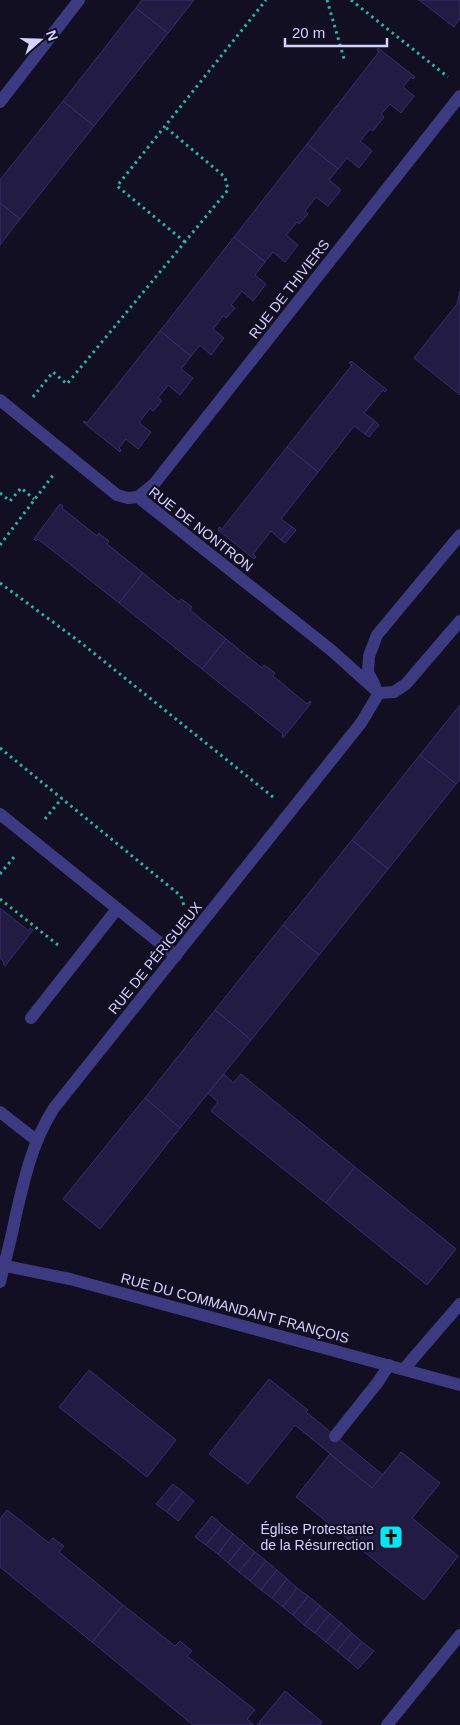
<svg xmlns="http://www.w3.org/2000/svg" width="460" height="1725" font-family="Arial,sans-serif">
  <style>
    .building { fill: #221b44; stroke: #392e6f }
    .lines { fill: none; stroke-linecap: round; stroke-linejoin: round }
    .path { stroke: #32b2a7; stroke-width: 3; stroke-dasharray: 2.5 4; stroke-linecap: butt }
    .lane { stroke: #3c3b81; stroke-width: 12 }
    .street { stroke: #3c3b81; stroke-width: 12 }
    .labels { text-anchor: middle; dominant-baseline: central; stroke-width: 4.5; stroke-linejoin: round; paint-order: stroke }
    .street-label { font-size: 14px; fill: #d6d2fe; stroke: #120f23 }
    .poi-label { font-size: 14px; fill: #d6d2fe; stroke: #120f23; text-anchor: end }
  </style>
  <rect width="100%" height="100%" fill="#120f23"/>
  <!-- building -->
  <g class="building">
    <path d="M142,0H194L168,33L136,8Z"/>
    <path d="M419,0H460V18L454,27Z"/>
    <path d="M136,8L168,33L94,126L63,101Z"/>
    <path d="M378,48L415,77L413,79L411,77L403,87L414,96L401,113L390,104L381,114L384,117L373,131L370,129L360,141L372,151L359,168L347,158L338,169L307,144L379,52L377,50Z"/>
    <path d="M63,101L94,126L20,219L0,203V180Z"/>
    <path d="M307,144L338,169L329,180L341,190L328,206L316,197L305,211L308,214L299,224L297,222L286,235L298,245L285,262L273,252L265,262L234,237Z"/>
    <path d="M0,203L20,219L0,245Z"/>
    <path d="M234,237L265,262L255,275L266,284L253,301L242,291L231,305L235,308L226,318L223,316L213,329L224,338L211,355L200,345L191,356L160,331Z"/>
    <path d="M460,291V395L414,358L457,304Z"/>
    <path d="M160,331L191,356L181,369L193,378L180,395L168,385L158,398L162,401L153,411L150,408L139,423L151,432L138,449L126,439L119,448L121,450L120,452L83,422L84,421L87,423Z"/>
    <path d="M351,361L387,390L385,392L383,390L364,413L375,421L365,434L354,426L318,472L287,447L352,365L349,363Z"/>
    <path d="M375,421L379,425L369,437L365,434Z"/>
    <path d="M287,447L318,472L281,519L292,527L281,540L271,531L253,554L256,557L254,559L218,530L219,527L222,529Z"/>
    <path d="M60,504L63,506L62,508L97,536L99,533L103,537L109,541L107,544L143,573L119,603L38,539L36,541L34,539Z"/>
    <path d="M292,527L296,530L285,543L281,540Z"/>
    <path d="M143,573L179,602L181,599L187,603L192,607L190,610L226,639L202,669L119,603Z"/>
    <path d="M226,639L262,668L264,665L270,669L275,673L273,676L307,704L310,701L311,703L283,738L282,737L283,734L202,669Z"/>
    <path d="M460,705V779L456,784L420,755Z"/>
    <path d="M420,755L456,784L388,869L352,840Z"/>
    <path d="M352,840L388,869L319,955L283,925Z"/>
    <path d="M0,908L29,931L30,928L33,930L5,966L3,964L4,962L0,958Z"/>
    <path d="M283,925L319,955L251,1040L215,1010Z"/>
    <path d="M215,1010L251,1040L180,1128L145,1098Z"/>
    <path d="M224,1074L233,1083L241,1074L355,1167L326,1203L211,1111L218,1102L208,1093Z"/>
    <path d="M145,1098L180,1128L100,1229L63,1199Z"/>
    <path d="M355,1167L456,1249L427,1285L326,1203Z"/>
    <path d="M89,1370L176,1440L147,1477L59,1407Z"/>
    <path d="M269,1379L308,1410L306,1412L383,1475L372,1488L295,1425L248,1484L209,1454Z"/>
    <path d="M401,1452L440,1483L412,1518L458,1556L424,1600L296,1497L330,1454L372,1488Z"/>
    <path d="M173,1484L183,1492L167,1512L156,1504Z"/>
    <path d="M183,1492L194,1501L178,1521L167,1512Z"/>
    <path d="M7,1510L49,1543L53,1538L58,1542L64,1546L59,1552L123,1605L92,1642L0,1567V1519Z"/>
    <path d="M212,1516L222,1525L206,1545L195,1537Z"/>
    <path d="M222,1525L233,1534L218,1554L206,1545Z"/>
    <path d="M233,1534L244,1543L228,1563L218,1554Z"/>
    <path d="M244,1543L255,1552L239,1572L228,1563Z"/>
    <path d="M255,1552L266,1561L250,1581L239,1572Z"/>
    <path d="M266,1561L277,1570L261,1590L250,1581Z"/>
    <path d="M277,1570L287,1579L272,1598L261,1590Z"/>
    <path d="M287,1579L297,1588L283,1607L272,1598Z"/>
    <path d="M297,1588L308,1596L293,1615L283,1607Z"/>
    <path d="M308,1596L320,1606L304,1625L293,1615Z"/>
    <path d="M123,1605L175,1646L180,1641L192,1651L187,1656L255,1710L247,1719L254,1725H193L92,1642Z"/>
    <path d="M320,1606L330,1614L315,1633L304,1625Z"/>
    <path d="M330,1614L341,1623L326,1642L315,1633Z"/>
    <path d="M341,1623L352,1633L337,1651L326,1642Z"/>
    <path d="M352,1633L362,1642L348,1660L337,1651Z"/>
    <path d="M362,1642L374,1651L358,1669L348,1660Z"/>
    <path d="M285,1691L322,1722L320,1725H257Z"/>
  </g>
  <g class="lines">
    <!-- path -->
    <g class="path">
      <path d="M327,0L345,62"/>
      <path d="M351,0L448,77"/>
      <path d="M185,242L117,186L266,0"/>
      <path d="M33,397L53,372L67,384L228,190L225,177L164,126"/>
      <path d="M0,493L10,501L21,488L34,499"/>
      <path d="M0,545L54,474"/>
      <path d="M0,583L80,642L273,797"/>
      <path d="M0,748L181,896L184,906"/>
      <path d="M45,819L62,798"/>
      <path d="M0,874L14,857"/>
      <path d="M0,899L58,945"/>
    </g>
    <!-- lane -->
    <g class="lane">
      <path d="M0,814L176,956"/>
      <path d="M31,1018L117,909"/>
      <path d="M0,1112L36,1140"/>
      <path d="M335,1436L378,1382L389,1365"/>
    </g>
    <!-- street -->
    <g class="street">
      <path d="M0,102L79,0"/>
      <path d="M0,400L117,495L128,498L138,497L331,650L379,693"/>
      <path d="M138,497L154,484L460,96"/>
      <path d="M375,686L368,672L369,656L377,635L460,535"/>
      <path d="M379,693L394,692L406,684L460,621"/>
      <path d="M0,1265L70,1279L460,1385"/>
      <path d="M0,1282C5,1261 11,1240 15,1219C24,1180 32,1142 54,1108L361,723L379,693"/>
      <path d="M404,1369L460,1304"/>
      <path d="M387,1725L460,1635"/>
    </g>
  </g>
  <!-- icons -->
  <defs>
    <g id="church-square" transform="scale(1.25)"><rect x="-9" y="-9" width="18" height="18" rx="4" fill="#06e4f6" stroke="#120f23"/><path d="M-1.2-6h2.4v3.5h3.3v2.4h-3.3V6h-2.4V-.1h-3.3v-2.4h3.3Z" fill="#111"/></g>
  </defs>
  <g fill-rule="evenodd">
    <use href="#church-square" x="391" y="1537"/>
  </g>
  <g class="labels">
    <!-- street labels -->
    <g class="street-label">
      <text transform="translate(289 289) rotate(-52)">RUE DE THIVIERS</text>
      <text transform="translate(201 529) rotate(38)">RUE DE NONTRON</text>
      <text transform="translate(155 958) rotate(-51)">RUE DE PÉRIGUEUX</text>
      <text transform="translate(235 1308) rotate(15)">RUE DU COMMANDANT FRANÇOIS</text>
    </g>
    <!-- poi labels -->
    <g class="poi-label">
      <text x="374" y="1529">Église Protestante<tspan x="374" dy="16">de la Résurrection</tspan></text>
    </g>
  </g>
  <!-- north arrow -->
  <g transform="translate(40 40) rotate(70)" stroke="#120f23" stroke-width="4" paint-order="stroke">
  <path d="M0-4L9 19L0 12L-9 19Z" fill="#d6d2fe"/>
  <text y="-8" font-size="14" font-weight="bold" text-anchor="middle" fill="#d6d2fe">N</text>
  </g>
  <!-- scale -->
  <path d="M285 38v8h102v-8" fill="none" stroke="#d6d2fe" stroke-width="2.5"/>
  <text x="292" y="38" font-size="15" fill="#d6d2fe" stroke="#120f23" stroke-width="4" paint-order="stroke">20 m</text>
</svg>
